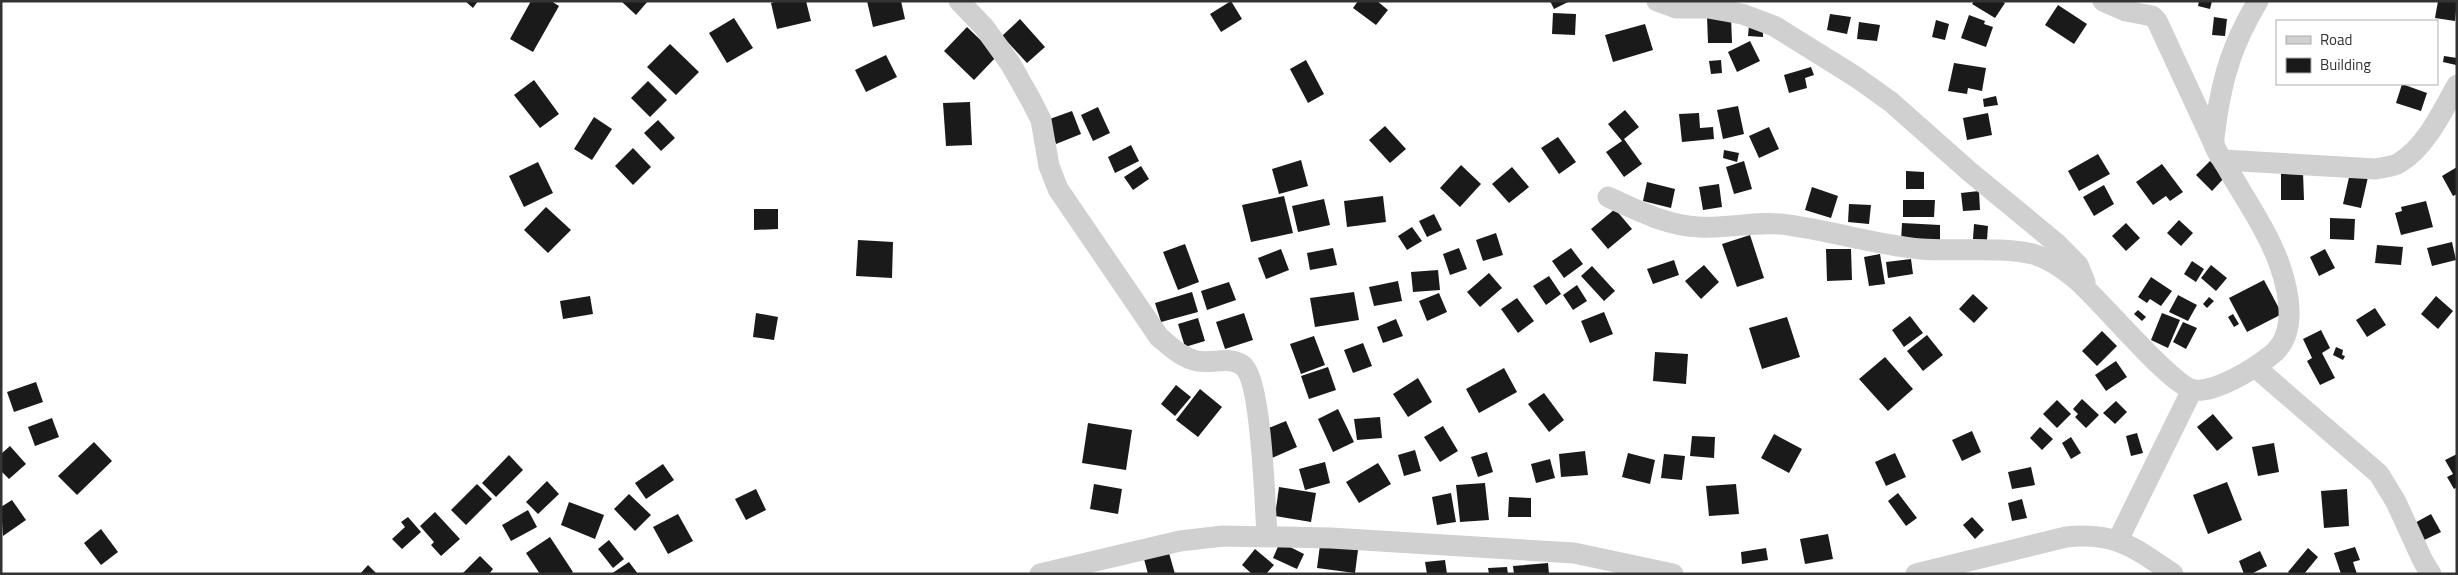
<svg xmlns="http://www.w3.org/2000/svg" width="2458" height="575" font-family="'Titillium Web',sans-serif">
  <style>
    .building { fill: #1a1a1a }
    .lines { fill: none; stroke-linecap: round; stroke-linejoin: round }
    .minor { stroke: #d0d0d0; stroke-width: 21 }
  </style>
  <rect width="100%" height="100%" fill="#fff"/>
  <!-- building -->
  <g class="building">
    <path d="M465,1H478L473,8Z"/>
    <path d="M531,1H551L559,6L533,52L510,39Z"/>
    <path d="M621,1H648L636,15Z"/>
    <path d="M777,1H806L811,21L777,29L771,3Z"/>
    <path d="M867,1H901L905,19L873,27Z"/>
    <path d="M1231,1L1242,19L1221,32L1210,14Z"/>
    <path d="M1358,1H1377L1388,10L1376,25L1353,8Z"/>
    <path d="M1550,1H1570L1554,9Z"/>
    <path d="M1974,1H2002L2005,3L1995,18L1972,4Z"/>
    <path d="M2199,1H2212L2210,9L2198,6Z"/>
    <path d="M2438,1H2457L2455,21L2435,18Z"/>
    <path d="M2058,5L2087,24L2074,44L2045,25Z"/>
    <path d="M1553,13L1576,14L1575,35L1552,34Z"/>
    <path d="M1830,14L1851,17L1847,34L1827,30Z"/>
    <path d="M1969,15L1985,21L1984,24L1993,27L1986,47L1961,38Z"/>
    <path d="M1707,16H1731L1732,43H1708Z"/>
    <path d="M2214,17L2227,19L2225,36L2212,35Z"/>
    <path d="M734,18L753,48L727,63L709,33Z"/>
    <path d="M1020,19L1045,47L1027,63L1002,36Z"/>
    <path d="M1936,20L1949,24L1945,40L1932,37Z"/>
    <path d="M1859,22L1880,25L1877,41L1857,39Z"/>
    <path d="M1645,24L1653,50L1613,62L1605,35Z"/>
    <path d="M1749,25L1763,26V37L1748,36Z"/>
    <path d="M967,27L997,56L974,80L944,51Z"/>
    <path d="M1750,41L1760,61L1737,72L1728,52Z"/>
    <path d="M670,44L699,72L676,95L647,67Z"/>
    <path d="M886,55L897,77L866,92L855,70Z"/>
    <path d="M2444,56L2457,58L2456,65L2443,62Z"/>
    <path d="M1306,60L1324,94L1308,103L1290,69Z"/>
    <path d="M1721,60L1722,73L1711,74L1709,61Z"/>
    <path d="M1954,63L1986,68L1982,91L1968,88L1967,94L1948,91Z"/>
    <path d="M1811,67L1814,75L1805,78L1807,88L1789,93L1784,75Z"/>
    <path d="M534,80L559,114L540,128L514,95Z"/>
    <path d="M648,81L667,100L650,117L631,98Z"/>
    <path d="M2402,84L2427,93L2421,111L2396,103Z"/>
    <path d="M1996,96L1998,105L1984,107L1983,99Z"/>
    <path d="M970,102L972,145L946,146L943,103Z"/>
    <path d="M1738,106L1744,134L1723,139L1717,110Z"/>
    <path d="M1098,107L1110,133L1093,141L1081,115Z"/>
    <path d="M1625,110L1639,127L1624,139L1642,164L1624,177L1606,152L1622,141L1608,124Z"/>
    <path d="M1072,111L1081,134L1056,144L1047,120Z"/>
    <path d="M1699,113L1700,128L1713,127L1714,139L1682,142L1679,114Z"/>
    <path d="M1988,113L1992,135L1967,140L1963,118Z"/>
    <path d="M594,117L612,129L592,160L574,149Z"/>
    <path d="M658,120L675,138L661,151L644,133Z"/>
    <path d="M1385,126L1406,149L1390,163L1369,140Z"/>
    <path d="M1769,127L1779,149L1759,158L1749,136Z"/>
    <path d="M1558,137L1576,162L1559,174L1541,148Z"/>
    <path d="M1131,145L1139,161L1115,173L1108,157Z"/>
    <path d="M633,148L651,167L633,185L615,166Z"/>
    <path d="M1724,150L1739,153L1737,162L1723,158Z"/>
    <path d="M2098,154L2110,174L2079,191L2068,171Z"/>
    <path d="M1301,160L1308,186L1279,194L1272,169Z"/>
    <path d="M1744,161L1752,189L1734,194L1726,167Z"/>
    <path d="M2210,161L2226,176L2212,191L2196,175Z"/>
    <path d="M538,162L553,193L524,207L509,176Z"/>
    <path d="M2162,164L2183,192L2170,201L2166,196L2153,205L2136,182Z"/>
    <path d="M1461,165L1481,184L1460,207L1440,188Z"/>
    <path d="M1141,166L1149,179L1133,190L1124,177Z"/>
    <path d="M1512,167L1529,187L1509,203L1492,184Z"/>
    <path d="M2457,167V194L2453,196L2442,176Z"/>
    <path d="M1906,171L1924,172V189H1906Z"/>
    <path d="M2303,172L2304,200H2281V173Z"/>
    <path d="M2350,173L2368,177L2361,208L2343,204Z"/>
    <path d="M1647,182L1675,189L1671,208L1643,201Z"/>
    <path d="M1719,184L1722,207L1703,210L1699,187Z"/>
    <path d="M2104,185L2114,204L2094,216L2083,197Z"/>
    <path d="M1812,187L1838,196L1831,218L1805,210Z"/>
    <path d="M1979,191L1980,210L1963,211L1961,193Z"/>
    <path d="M1284,196L1293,233L1251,242L1242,205Z"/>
    <path d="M1383,196L1386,222L1347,227L1344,201Z"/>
    <path d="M1324,199L1330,225L1298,232L1292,206Z"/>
    <path d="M1903,200H1935L1934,217H1903Z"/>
    <path d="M2426,201L2433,227L2401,235L2395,213L2402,211L2401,207Z"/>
    <path d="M1849,204L1871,205L1869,224L1848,222Z"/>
    <path d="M546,207L571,230L548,253L524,230Z"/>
    <path d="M754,209H778V229L754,230Z"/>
    <path d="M1615,209L1632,229L1608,249L1591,229Z"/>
    <path d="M1434,214L1442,230L1427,237L1419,221Z"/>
    <path d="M2330,218L2355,219L2354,240L2330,239Z"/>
    <path d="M2179,220L2193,233L2181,246L2167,233Z"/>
    <path d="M1902,223L1940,225V244L1901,242Z"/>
    <path d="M2126,223L2140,238L2126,251L2112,236Z"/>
    <path d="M1974,224L1988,226L1987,240L1973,239Z"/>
    <path d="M1412,227L1422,241L1407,250L1398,236Z"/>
    <path d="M1496,233L1503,255L1483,261L1476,240Z"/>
    <path d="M1750,235L1764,278L1737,287L1722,244Z"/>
    <path d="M858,240L893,242L892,278L856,276Z"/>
    <path d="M2452,242L2456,260L2432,266L2427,248Z"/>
    <path d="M1185,244L1199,282L1178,290L1163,252Z"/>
    <path d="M2377,245L2403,247L2401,265L2375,263Z"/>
    <path d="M1333,248L1337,265L1310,270L1307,253Z"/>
    <path d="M1459,248L1467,269L1450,275L1443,254Z"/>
    <path d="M1571,248L1583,264L1564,278L1552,261Z"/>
    <path d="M1281,249L1289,270L1266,279L1258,258Z"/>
    <path d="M1826,249H1851L1852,280L1827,281Z"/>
    <path d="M2325,249L2335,268L2319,276L2310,257Z"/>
    <path d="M1880,254L1885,284L1869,286L1864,257Z"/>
    <path d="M1911,259L1913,274L1888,278L1886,262Z"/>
    <path d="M1674,260L1679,275L1653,284L1647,269Z"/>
    <path d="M2192,261L2204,269L2196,282L2184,274Z"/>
    <path d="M1704,265L1719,282L1701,299L1685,281Z"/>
    <path d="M2211,265L2227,278L2216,291L2201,278Z"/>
    <path d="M1592,266L1615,291L1604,301L1581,276Z"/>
    <path d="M1438,270L1440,290L1413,292L1411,272Z"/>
    <path d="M1489,273L1502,288L1480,307L1467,292Z"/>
    <path d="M1549,276L1561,294L1546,305L1533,286Z"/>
    <path d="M2151,277L2172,291L2161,306L2150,299L2147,303L2138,297Z"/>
    <path d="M2264,280L2282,314L2247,332L2229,298Z"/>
    <path d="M1398,281L1402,301L1374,306L1369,287Z"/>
    <path d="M1229,282L1236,300L1207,310L1201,291Z"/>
    <path d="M1577,285L1587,301L1573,310L1563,295Z"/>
    <path d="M1192,292L1198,312L1161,322L1155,303Z"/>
    <path d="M1354,292L1359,320L1315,327L1310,298Z"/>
    <path d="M1439,293L1447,312L1427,321L1419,301Z"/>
    <path d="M1973,294L1988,308L1974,323L1959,309Z"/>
    <path d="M2178,295L2197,305L2188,321L2169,312Z"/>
    <path d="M590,296L593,314L563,319L560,301Z"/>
    <path d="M2436,296L2453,311L2438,329L2421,314Z"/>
    <path d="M2209,297L2214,301L2207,308L2203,304Z"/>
    <path d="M1517,298L1534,321L1518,333L1501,309Z"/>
    <path d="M2375,308L2386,325L2367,337L2356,320Z"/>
    <path d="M2138,310L2146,317L2142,321L2134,314Z"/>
    <path d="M1604,312L1613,334L1590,343L1581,321Z"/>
    <path d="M756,313L778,317L774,340L753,337Z"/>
    <path d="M1244,313L1253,340L1225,349L1216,322Z"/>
    <path d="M2162,313L2180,320L2168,348L2151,340Z"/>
    <path d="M2233,314L2239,324L2234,327L2228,317Z"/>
    <path d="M1910,316L1923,333L1904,347L1892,330Z"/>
    <path d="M1787,317L1800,357L1762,369L1749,328Z"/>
    <path d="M1198,318L1205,341L1185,347L1178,324Z"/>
    <path d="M1396,319L1403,336L1383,343L1377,327Z"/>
    <path d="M2183,322L2197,328L2186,349L2173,342Z"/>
    <path d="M2321,330L2330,348L2322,353L2335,378L2320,385L2307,361L2312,358L2303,339Z"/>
    <path d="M2102,331L2117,346L2097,366L2082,351Z"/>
    <path d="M1927,335L1943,355L1923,371L1907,351Z"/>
    <path d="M1314,336L1325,365L1301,374L1290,344Z"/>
    <path d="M1363,343L1372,366L1353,373L1344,350Z"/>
    <path d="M2336,347L2343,350L2342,355L2345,356L2343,360L2333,355Z"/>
    <path d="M1655,352L1688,354L1686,384L1653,381Z"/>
    <path d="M1885,357L1913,389L1888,411L1859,379Z"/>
    <path d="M2116,361L2127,377L2106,391L2095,375Z"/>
    <path d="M1328,367L1336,390L1309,399L1301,376Z"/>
    <path d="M1504,368L1517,392L1479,413L1466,389Z"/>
    <path d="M1418,378L1432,402L1408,417L1393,394Z"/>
    <path d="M36,382L43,402L14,412L7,392Z"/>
    <path d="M1176,385L1191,397L1175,416L1161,404Z"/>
    <path d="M1200,389L1222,407L1198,437L1176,420Z"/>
    <path d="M1544,393L1564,420L1549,432L1528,404Z"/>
    <path d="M2082,399L2099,415L2086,428L2075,417L2078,414L2073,409Z"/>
    <path d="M2057,400L2071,414L2057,428L2043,414Z"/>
    <path d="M2116,401L2127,412L2115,424L2103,413Z"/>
    <path d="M1338,409L1354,442L1333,452L1318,419Z"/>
    <path d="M2213,414L2233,438L2217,451L2197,427Z"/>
    <path d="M1380,417L1382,438L1357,440L1354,419Z"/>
    <path d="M52,418L59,437L35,446L28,427Z"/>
    <path d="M1286,421L1297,447L1272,458L1261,431Z"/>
    <path d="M1088,423L1132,430L1126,470L1082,463Z"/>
    <path d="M1443,426L1458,451L1440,462L1424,437Z"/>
    <path d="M2040,427L2053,439L2042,450L2030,438Z"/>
    <path d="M1972,431L1981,452L1962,461L1952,440Z"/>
    <path d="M2137,433L2143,453L2131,456L2126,436Z"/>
    <path d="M1774,434L1802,449L1789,473L1761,458Z"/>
    <path d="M1692,436L1715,437L1714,458L1690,456Z"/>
    <path d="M2071,437L2081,453L2071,459L2062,443Z"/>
    <path d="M94,442L112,461L77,495L58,476Z"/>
    <path d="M2274,443L2279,472L2258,476L2252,447Z"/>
    <path d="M10,446L26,464L9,479L1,471V454Z"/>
    <path d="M1415,450L1421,471L1404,476L1398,455Z"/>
    <path d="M1585,451L1588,475L1561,477L1559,454Z"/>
    <path d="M1487,452L1493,472L1478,477L1471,457Z"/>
    <path d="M1628,453L1655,460L1650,484L1622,477Z"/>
    <path d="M1895,453L1906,477L1886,486L1875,462Z"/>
    <path d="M1664,454L1685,456L1682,480L1661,478Z"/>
    <path d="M2457,454V487L2454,489L2447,477L2453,474L2445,460Z"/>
    <path d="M509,455L523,470L496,497L482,483Z"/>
    <path d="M1550,459L1555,478L1536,483L1531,464Z"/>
    <path d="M1325,462L1330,483L1305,490L1299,469Z"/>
    <path d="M1378,463L1391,484L1359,503L1346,482Z"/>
    <path d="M663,464L674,480L646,499L635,483Z"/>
    <path d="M2031,467L2035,485L2012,489L2008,472Z"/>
    <path d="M547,481L559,494L538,514L526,502Z"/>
    <path d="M2227,482L2242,520L2208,534L2193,495Z"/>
    <path d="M1485,483L1489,520L1460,522L1456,485Z"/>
    <path d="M477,484L492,499L466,525L451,510Z"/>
    <path d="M1094,484L1122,489L1118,514L1090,509Z"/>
    <path d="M1736,484L1739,514L1709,516L1706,486Z"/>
    <path d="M1279,487L1316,493L1311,522L1275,516Z"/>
    <path d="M756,489L766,510L746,520L735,499Z"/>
    <path d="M2347,489L2349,526L2324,528L2321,491Z"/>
    <path d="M1451,493L1456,522L1437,525L1432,497Z"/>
    <path d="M1898,493L1917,518L1906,526L1888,501Z"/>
    <path d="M629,494L651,515L635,531L614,509Z"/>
    <path d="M1509,497L1531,498V517H1508Z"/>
    <path d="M2022,499L2027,518L2012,521L2008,503Z"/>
    <path d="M12,500L26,520L3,536L1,507Z"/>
    <path d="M569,502L604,515L595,539L561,525Z"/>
    <path d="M528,510L537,527L511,541L502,525Z"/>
    <path d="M435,512L460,539L441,556L431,545L434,542L420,526Z"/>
    <path d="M678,514L693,541L668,554L653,527Z"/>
    <path d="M2431,514L2441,532L2420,542L2411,525Z"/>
    <path d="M408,517L421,532L402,549L392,539L405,527L401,522Z"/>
    <path d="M1972,517L1984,530L1975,539L1963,525Z"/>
    <path d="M101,529L118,552L101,565L84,543Z"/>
    <path d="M1828,534L1833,559L1805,564L1800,539Z"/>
    <path d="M550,537L573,572L570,574H540L526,553Z"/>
    <path d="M609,540L624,559L613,568L598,549Z"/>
    <path d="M1280,542L1304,554L1297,569L1273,558Z"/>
    <path d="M1320,545L1358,550L1355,573L1317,568Z"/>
    <path d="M2355,547L2360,560L2353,562L2357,574H2341L2334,553Z"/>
    <path d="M1766,548L1768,560L1742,564L1741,552Z"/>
    <path d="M2308,548L2318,557L2304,574H2290L2288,572Z"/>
    <path d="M1255,549L1274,565L1266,574H1252L1242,565Z"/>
    <path d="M2260,551L2267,566L2251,574H2244L2239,561Z"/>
    <path d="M1169,553L1175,574H1148L1144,559Z"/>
    <path d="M480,556L493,569L489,574H462Z"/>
    <path d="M1445,560L1447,574H1427L1425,562Z"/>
    <path d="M629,562L638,574H611Z"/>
    <path d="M1548,563L1549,574H1514L1513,566Z"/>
    <path d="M368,565L377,574H360Z"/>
    <path d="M1507,567L1508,574H1489L1488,568Z"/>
  </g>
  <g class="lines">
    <!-- minor -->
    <g class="minor">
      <path d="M959,1L984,27L1010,63L1032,102L1041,120L1049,166L1058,189L1159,337C1170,346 1182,358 1197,361C1212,364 1229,356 1242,365C1262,379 1265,507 1267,536"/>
      <path d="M1657,1L1676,8H1708L1742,14L1774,26L1856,77L1891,102L1970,172L2055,242L2078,265L2085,282"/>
      <path d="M2103,1L2126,11L2152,16L2157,21L2214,144"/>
      <path d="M2223,160L2376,169C2383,167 2393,167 2399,163C2426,147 2442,112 2457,85"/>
      <path d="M1608,197C1637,210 1667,226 1699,227C1728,229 1759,220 1788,225C1833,231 1876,245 1921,249C1955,252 2000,246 2033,254C2047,258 2061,267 2072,276C2097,295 2171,387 2194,390C2215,393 2254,369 2270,356C2299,335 2289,291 2279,263C2267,230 2245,199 2228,169C2224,162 2216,152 2214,144C2213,138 2216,128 2216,122C2223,74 2233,43 2258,1"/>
      <path d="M2255,367L2379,474L2396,502L2423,561L2431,574"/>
      <path d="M2118,540L2192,390"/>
      <path d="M1040,574L1180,541L1223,536L1331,538L1574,553L1673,574"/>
      <path d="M1916,574L2066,537C2115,532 2134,547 2173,574"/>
    </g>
  </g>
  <!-- border -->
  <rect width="2458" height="575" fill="none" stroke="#333333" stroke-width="5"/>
  <!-- legend -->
  <rect x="2276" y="20" width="162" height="65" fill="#ffffff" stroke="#adadad"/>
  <rect x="2286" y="36" width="25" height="8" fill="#d0d0d0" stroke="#adadad"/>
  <text x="2320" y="45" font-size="15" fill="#333333">Road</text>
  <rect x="2286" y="58" width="25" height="15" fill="#1a1a1a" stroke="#adadad"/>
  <text x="2320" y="70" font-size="15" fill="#333333">Building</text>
</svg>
